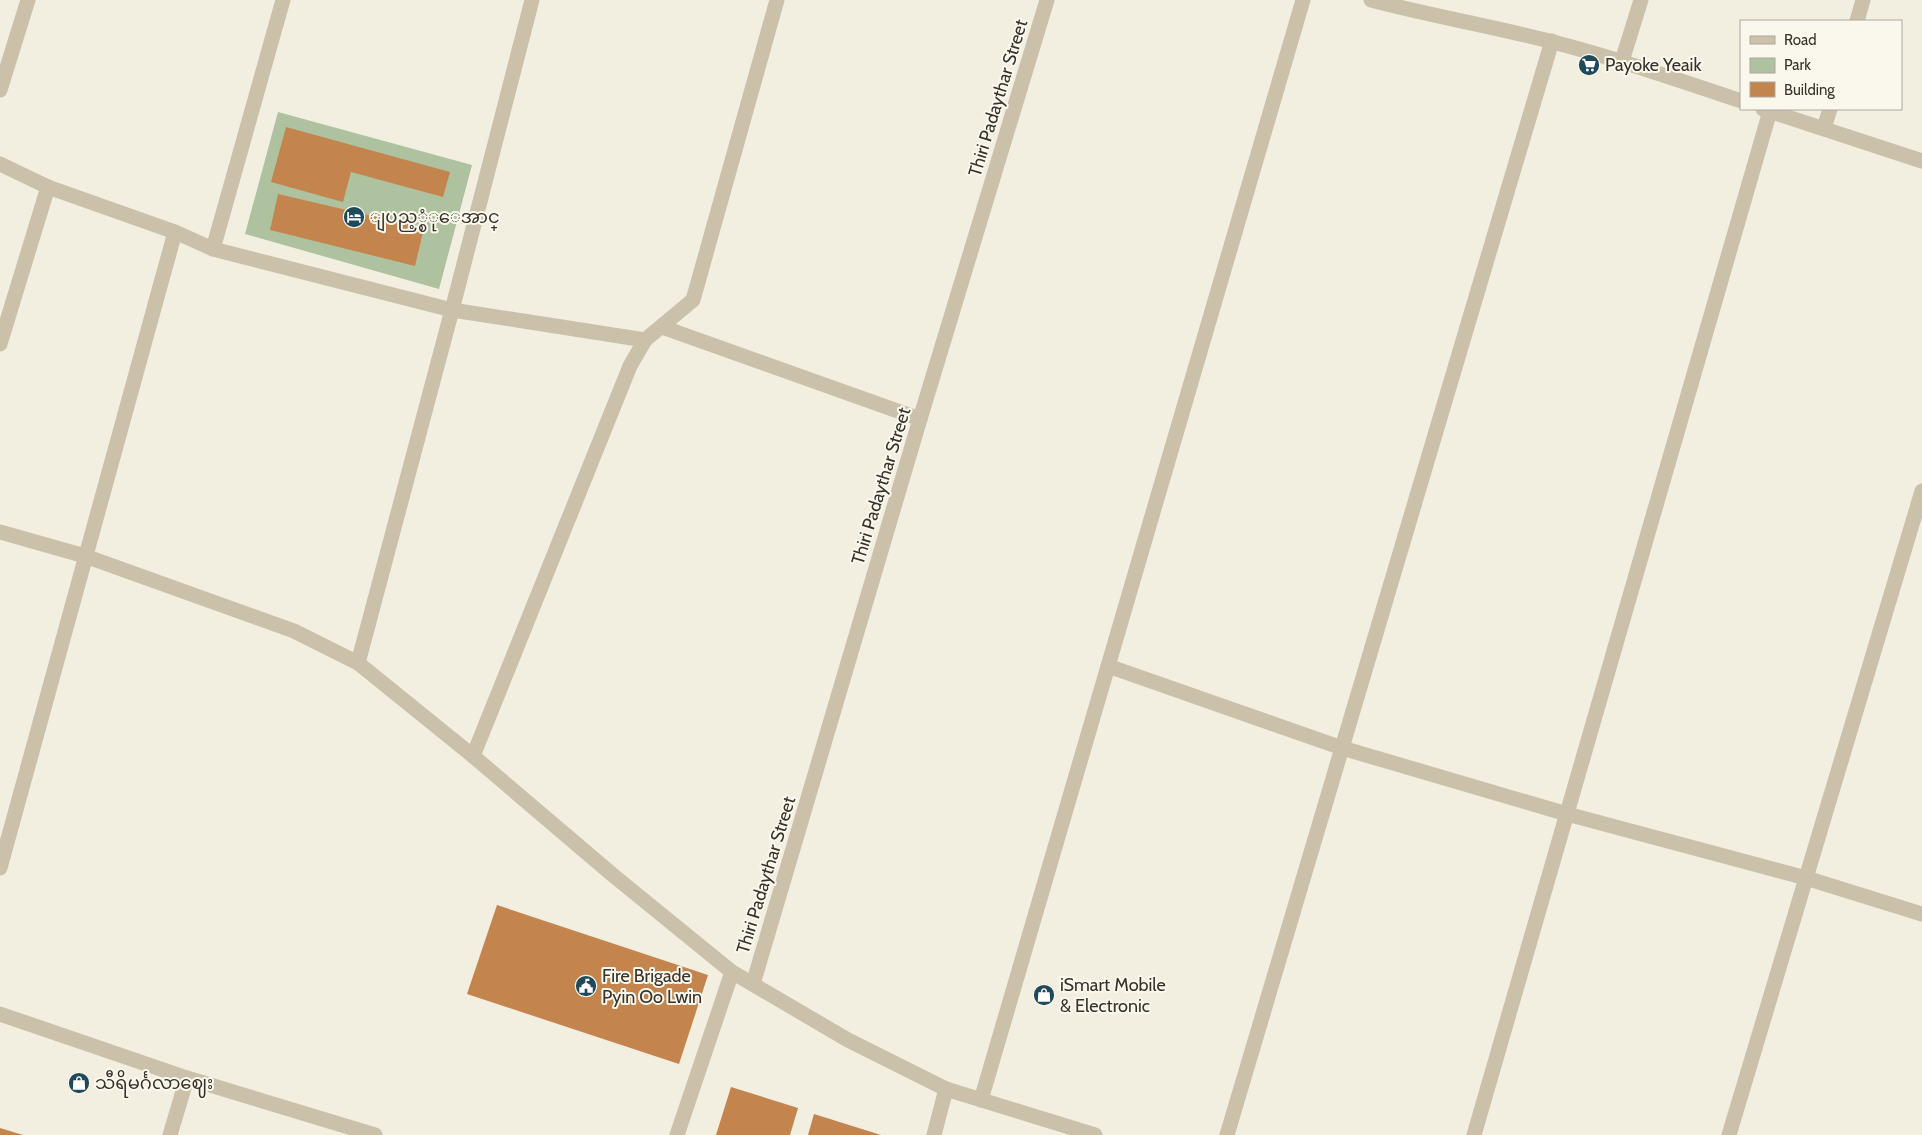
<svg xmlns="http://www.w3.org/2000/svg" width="1922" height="1135" font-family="Cabin,'Noto Sans Myanmar',sans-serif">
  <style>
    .green { fill: #aec29f }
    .building { fill: #c3854d }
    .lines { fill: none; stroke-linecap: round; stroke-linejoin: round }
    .minor { stroke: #cbc1ab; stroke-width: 15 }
    .labels { text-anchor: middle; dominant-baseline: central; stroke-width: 4; stroke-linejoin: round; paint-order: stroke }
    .poi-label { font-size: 18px; fill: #39322a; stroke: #faf7ec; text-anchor: start }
    .street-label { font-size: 18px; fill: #39322a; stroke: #faf7ec }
  </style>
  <rect width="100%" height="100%" fill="#f2eee0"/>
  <!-- green -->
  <path class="green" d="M278,112L472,165L439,289L245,234Z"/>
  <!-- building -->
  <g class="building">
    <path d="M286,127L450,172L443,197L351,172L343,202L271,182Z"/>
    <path d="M278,194L424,228L415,266L270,230Z"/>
    <path d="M497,905L708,975L679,1064L467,994Z"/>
    <path d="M731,1087L798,1108L790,1135H716Z"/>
    <path d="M814,1114L881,1135H808Z"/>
    <path d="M0,1128L23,1135H0Z"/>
  </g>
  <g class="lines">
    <!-- minor -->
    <g class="minor">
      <path d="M1371,0C1431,16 1492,26 1553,42C1616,58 1678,80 1741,101"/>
      <path d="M1857,21L1863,0"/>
      <path d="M1622,61L1641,0"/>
      <path d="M0,90L28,0"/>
      <path d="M1763,109L1922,161"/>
      <path d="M1824,128L1830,109"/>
      <path d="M0,164L48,187L175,232L213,249L452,310L645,340"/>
      <path d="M213,249L283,0"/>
      <path d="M662,327L920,419"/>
      <path d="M0,344L48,187"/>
      <path d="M0,532L85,556L294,631L358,663L473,756L614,876L732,972L848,1040L946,1089L1095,1135"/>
      <path d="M358,663L452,310L532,0"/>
      <path d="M1108,666L1342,748L1567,814L1806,878L1922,914"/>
      <path d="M473,756L630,366L645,340L693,300L777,0"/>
      <path d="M0,868L175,232"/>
      <path d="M753,984L920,419L1047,0"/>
      <path d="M0,1014L187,1078L375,1135"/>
      <path d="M981,1100L1303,0"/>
      <path d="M170,1135L187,1078"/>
      <path d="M677,1135L732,972"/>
      <path d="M934,1135L946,1089"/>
      <path d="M1227,1135L1552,41"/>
      <path d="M1474,1135L1770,111"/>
      <path d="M1729,1135L1922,491"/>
    </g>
  </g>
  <!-- icons -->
  <defs>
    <g id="supermarket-disc" transform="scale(1.125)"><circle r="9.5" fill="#20495a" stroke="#faf7ec"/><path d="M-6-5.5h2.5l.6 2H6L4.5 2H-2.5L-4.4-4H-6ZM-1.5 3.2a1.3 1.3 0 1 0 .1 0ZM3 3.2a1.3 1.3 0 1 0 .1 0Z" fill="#fff"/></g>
    <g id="hotel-disc" transform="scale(1.125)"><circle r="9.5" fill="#20495a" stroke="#faf7ec"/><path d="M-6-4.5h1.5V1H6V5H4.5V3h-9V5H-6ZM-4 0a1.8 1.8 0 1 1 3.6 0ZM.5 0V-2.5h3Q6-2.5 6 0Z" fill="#fff"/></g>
    <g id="civic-disc" transform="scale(1.125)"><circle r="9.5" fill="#20495a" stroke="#faf7ec"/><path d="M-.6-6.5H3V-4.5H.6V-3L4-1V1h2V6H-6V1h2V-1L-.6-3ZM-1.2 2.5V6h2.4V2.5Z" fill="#fff"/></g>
    <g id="shop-disc" transform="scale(1.125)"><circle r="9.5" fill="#20495a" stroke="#faf7ec"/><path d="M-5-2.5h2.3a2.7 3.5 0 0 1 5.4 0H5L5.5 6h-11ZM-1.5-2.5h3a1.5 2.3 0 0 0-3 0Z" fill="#fff"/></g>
  </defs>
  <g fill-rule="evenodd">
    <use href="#supermarket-disc" x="1589" y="65"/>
    <use href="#hotel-disc" x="354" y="217"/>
    <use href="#civic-disc" x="586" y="986"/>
    <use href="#shop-disc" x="1044" y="995"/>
    <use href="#shop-disc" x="79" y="1083"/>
  </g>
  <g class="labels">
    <!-- poi labels -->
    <g class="poi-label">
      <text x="1605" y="65">Payoke Yeaik</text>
      <text x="370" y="217">ျပည့္စံုေအာင္</text>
      <text x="602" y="976">Fire Brigade<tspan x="602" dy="21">Pyin Oo Lwin</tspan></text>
      <text x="1060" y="985">iSmart Mobile<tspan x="1060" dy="21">&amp; Electronic</tspan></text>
      <text x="95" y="1083">သီရိမင်္ဂလာဈေး</text>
    </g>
    <!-- street labels -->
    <g class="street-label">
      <text transform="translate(998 98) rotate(-73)">Thiri Padaythar Street</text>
      <text transform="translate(881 486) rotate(-73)">Thiri Padaythar Street</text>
      <text transform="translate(766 875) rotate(-73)">Thiri Padaythar Street</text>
    </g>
  </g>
  <!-- legend -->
  <rect x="1740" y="20" width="162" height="90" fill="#faf7ec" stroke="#ada89e"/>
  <rect x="1750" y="36" width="25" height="8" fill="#cbc1ab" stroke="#ada89e"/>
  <text x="1784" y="45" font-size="15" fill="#39322a">Road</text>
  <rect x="1750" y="58" width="25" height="15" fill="#aec29f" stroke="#ada89e"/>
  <text x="1784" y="70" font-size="15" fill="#39322a">Park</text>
  <rect x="1750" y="82" width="25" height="15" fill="#c3854d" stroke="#ada89e"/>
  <text x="1784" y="95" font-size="15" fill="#39322a">Building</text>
</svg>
